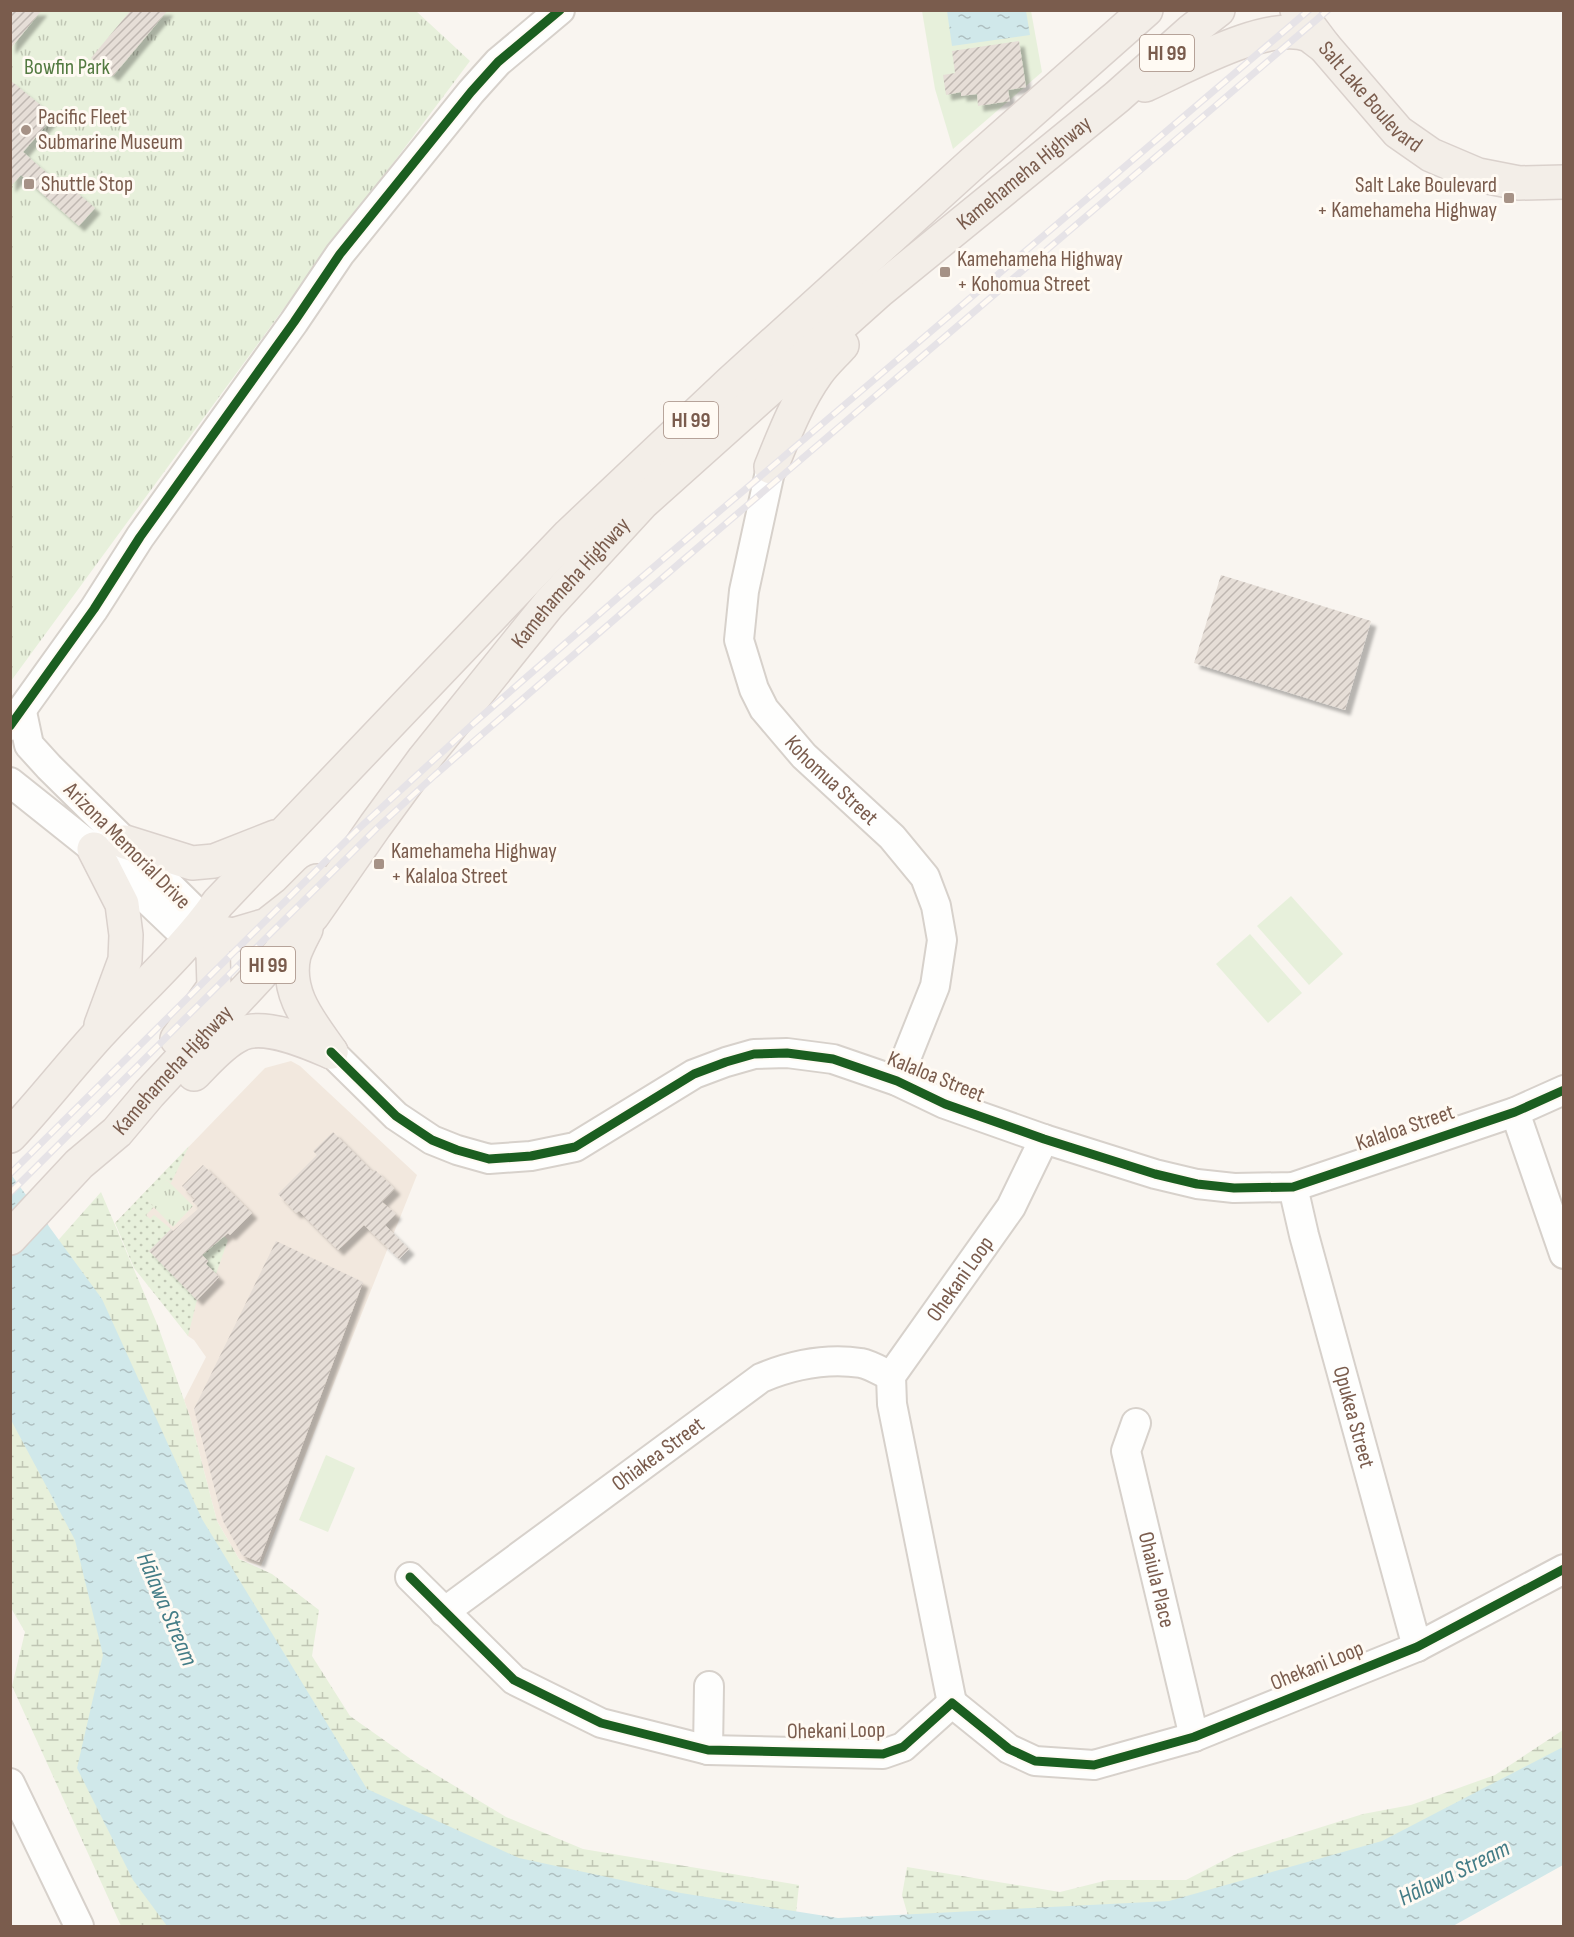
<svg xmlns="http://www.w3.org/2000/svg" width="1574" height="1937" font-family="'Sofia Sans Condensed',sans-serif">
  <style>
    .residential { fill: #f2e8de }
    .grass { fill: url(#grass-dots) }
    .wetland { fill: url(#wetland-marsh) }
    .park { fill: url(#park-tufts) }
    .pitch { fill: #e7f0db }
    .water { fill: url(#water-ripples) }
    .building { fill: url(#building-hatch); filter: url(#shadow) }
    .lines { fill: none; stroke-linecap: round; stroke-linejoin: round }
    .minor-casing { stroke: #d7d1cb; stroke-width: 32 }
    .major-casing { stroke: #dad1cc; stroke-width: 36 }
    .minor { stroke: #fefefd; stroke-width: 28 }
    .major { stroke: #f3eee8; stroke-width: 33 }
    .rail-casing { stroke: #e6e3e7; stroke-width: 7 }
    .rail { stroke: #fffaf3; stroke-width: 4.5; stroke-dasharray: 14; stroke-linecap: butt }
    .cycleway-casing { stroke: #fffaf3; stroke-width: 13 }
    .cycleway { stroke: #1b5e20; stroke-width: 9 }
    .poi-dot { fill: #a69286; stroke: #fffaf3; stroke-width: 2 }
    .labels { text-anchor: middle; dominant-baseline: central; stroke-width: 6; stroke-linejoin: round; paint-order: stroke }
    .shield { fill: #fffaf3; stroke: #a28b7f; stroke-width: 1.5 }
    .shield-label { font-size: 21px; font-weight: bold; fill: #7a5c4d }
    .park-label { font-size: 22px; fill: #537a41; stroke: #fffaf3 }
    .street-label { font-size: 22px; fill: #7a5c4d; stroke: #fffaf3 }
    .poi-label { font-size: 22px; fill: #7a5c4d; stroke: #fffaf3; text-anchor: start }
    .water-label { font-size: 24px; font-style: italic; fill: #437c86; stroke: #fffaf3 }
  </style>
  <defs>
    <pattern id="grass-dots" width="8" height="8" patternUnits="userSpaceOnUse" patternTransform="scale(1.5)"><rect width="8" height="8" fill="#e7f0db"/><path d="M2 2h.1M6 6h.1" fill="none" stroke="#c0c6b4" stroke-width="1.8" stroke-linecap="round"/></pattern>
    <pattern id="wetland-marsh" width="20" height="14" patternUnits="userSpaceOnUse" patternTransform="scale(1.5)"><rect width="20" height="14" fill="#e7f0db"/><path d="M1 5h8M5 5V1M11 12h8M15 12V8" fill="none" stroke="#c0c6b4"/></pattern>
    <pattern id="park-tufts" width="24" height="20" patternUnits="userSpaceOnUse" patternTransform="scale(1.5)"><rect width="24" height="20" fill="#e7f0db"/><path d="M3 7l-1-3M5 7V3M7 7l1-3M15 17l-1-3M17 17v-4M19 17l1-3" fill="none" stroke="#c0c6b4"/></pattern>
    <pattern id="water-ripples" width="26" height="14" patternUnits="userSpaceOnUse" patternTransform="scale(1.5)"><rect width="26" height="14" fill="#d0e8ea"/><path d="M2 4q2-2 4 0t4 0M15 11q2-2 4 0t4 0" fill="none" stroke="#aebfc0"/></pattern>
    <pattern id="building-hatch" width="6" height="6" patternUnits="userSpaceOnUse" patternTransform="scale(1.5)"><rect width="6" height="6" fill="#e6ded7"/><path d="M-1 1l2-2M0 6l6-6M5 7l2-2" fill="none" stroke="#bfb7b1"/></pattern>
    <filter id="shadow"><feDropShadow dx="5.5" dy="5.5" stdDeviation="1.5" flood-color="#0004"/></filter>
  </defs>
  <rect width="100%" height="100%" fill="#f9f5f0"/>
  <!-- residential -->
  <path class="residential" d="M291,1061L300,1066L417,1175L261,1566L239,1559L217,1521L190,1417L184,1400L206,1357L194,1340L188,1336L115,1223L265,1068Z"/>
  <!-- grass -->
  <g class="grass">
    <path d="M189,1146L171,1183L167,1180L147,1200L154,1207L146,1215L150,1219L154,1215L171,1229L150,1251L197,1300L188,1336L134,1268L115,1223Z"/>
    <path d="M217,1229L228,1240L216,1274L206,1264L208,1261L202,1255L208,1250Z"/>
  </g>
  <!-- wetland -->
  <g class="wetland">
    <path d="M101,1192L158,1326L190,1417L217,1521L239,1559L272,1574L319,1610L312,1656L350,1716L415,1762L506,1817L583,1849L799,1885L795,1923L789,1926H591L293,1799L46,1254Z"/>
    <path d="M10,1322L263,1926H121L12,1686L25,1632L11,1608Z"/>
    <path d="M1563,1730V1776L1177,1926H911L902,1895L907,1867L1060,1892L1108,1880H1186L1236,1854L1363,1814L1411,1805L1495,1775Z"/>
  </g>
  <!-- park -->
  <g class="park">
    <path d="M11,11H416L470,61L290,300L11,681Z"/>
    <path d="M167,1180L193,1206L173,1227L146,1199Z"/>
  </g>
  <!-- pitch -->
  <g class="pitch">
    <path d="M922,11H1031L1042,72L953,149L935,89Z"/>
    <path d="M1291,896L1343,954L1309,985L1257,926Z"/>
    <path d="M1250,934L1302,993L1268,1023L1216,964Z"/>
    <path d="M326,1455L355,1468L328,1532L299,1520Z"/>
  </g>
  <!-- water -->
  <g class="water">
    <path d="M947,11H1026L1030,35L952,46Z"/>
    <path d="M10,1173L102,1299L202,1519L367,1789L519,1858L681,1893L838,1918L1169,1901L1382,1841L1563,1747V1865L1453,1926H167L133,1880L77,1768L103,1655L75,1540L11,1420Z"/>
  </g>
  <!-- building -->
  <g class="building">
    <path d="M10,10H42L10,49Z"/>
    <path d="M131,10H168L113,76L91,58Z"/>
    <path d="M1019,41L1026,87L1008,90L1010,101L978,106L977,94L961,96V92L946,95L943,75L955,73L952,51Z"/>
    <path d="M10,80L54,116L23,152L55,180L58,176L95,208L79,226L21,175L10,187Z"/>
    <path d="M1221,575L1371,621L1345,710L1194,663Z"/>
    <path d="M333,1132L373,1172L375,1170L395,1189L382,1202L396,1214L385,1225L409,1249L399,1259L364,1225L338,1250L299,1211L296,1213L278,1194L317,1155L313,1151Z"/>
    <path d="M203,1165L252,1213L230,1235L228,1233L202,1255L208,1261L206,1264L219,1277L197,1300L149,1251L171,1229L173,1231L199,1208L192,1201L195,1199L182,1186Z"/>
    <path d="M276,1241L363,1282L259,1562L242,1555L223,1521L194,1409Z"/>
  </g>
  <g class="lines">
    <!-- minor casing -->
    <g class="minor-casing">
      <g id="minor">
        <path id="s1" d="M771,467L744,591L739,640L754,689L764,709L804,756L892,837L925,877L936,906L942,940L935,986L897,1081"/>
        <path d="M10,726L94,609L140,537L294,322L340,254L471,92L498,62L560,10"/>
        <path d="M10,782L94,849L177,928L200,929L192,908L49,767L29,745L22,712"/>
        <path d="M331,1052L396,1116L432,1140L457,1150L489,1159L531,1156L575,1147L694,1074L726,1062L754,1054L787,1053L833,1059L897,1081L945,1104L1044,1139L1155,1174L1197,1184L1234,1188L1293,1187L1515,1112L1564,1090"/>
        <path d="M1515,1112L1564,1254"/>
        <path id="s2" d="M1293,1187L1304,1235L1417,1647"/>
        <path id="s3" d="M1136,1423L1126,1451L1194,1737"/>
        <path d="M410,1577L514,1680L601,1723L708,1750L883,1754L903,1747L952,1703L1009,1749L1035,1761L1094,1765L1194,1737L1417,1647L1564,1569"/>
        <path id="s4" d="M444,1612L761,1378C792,1365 827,1358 861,1363C871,1365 882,1372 891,1376"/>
        <path id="s5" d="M952,1703L892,1404L891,1376L1011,1207L1044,1139"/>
        <path d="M708,1750L709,1686"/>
        <path d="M10,1783L79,1926"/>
      </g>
    </g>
    <!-- major casing -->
    <g class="major-casing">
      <g id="major">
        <path id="s6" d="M1297,10L1324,46L1398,132L1431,155L1478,175L1519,183L1564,182"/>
        <path d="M1145,85C1183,68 1269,19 1309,35C1314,38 1319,43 1324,46"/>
        <path d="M771,467C784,435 797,401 817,373C824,363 834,354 842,345"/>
        <path d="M125,842L192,863L214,861L275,837"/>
        <path d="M94,849L122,904L126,935L125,960L101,1025"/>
        <path d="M200,929L233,935L267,925L295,903L317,881"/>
        <path d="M306,929C302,937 297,946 294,955C285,994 311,1023 331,1052"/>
        <path d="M177,1039L214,987L213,954L200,929"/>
        <path d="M194,1074C207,1061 224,1041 241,1034C265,1023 308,1042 331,1052"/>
        <path d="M10,1136C41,1103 68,1068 98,1035C138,991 184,951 218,903L569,535L731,382L974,162L1146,10"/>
        <path id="s7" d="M10,1238L79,1164L117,1132L149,1094L258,977L313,915L375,826L424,759L549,604L642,503L879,291L1117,97L1191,31L1218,10"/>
      </g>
    </g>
    <!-- minor -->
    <use href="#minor" class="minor"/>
    <!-- major -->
    <use href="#major" class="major"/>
    <!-- rail casing -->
    <g class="rail-casing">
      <g id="rail">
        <path d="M10,1174L355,832L475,722L622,594L1309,10"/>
        <path d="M10,1193L272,932L377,828L435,775L682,561L1328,10"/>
      </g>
    </g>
    <!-- rail -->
    <use href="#rail" class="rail"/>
    <!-- cycleway casing -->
    <g class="cycleway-casing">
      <g id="cycleway">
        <path d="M10,726L94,609L140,537L294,322L340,254L471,92L498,62L560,10"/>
        <path d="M331,1052L396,1116L432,1140L457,1150L489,1159L531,1156L575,1147L694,1074L726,1062L754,1054L787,1053L833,1059L897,1081L945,1104L1044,1139L1155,1174L1197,1184L1234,1188L1293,1187L1515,1112L1564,1090"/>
        <path d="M410,1577L514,1680L601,1723L708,1750L883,1754L903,1747L952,1703L1009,1749L1035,1761L1094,1765L1194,1737L1417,1647L1564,1569"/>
      </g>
    </g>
    <!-- cycleway -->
    <use href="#cycleway" class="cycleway"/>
  </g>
  <!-- markers -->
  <g class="poi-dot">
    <circle cx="26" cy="130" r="6"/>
    <rect x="23" y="178" width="12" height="12" rx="3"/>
    <rect x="1503" y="192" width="12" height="12" rx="3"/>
    <rect x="939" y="266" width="12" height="12" rx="3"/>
    <rect x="373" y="858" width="12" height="12" rx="3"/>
  </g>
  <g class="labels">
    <!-- shield labels -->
    <g class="shield">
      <rect x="1140" y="35" width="54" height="36" rx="4.5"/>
      <rect x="664" y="402" width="54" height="36" rx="4.5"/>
      <rect x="241" y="947" width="54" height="36" rx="4.5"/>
    </g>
    <g class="shield-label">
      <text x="1167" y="53">HI 99</text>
      <text x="691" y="420">HI 99</text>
      <text x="268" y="965">HI 99</text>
    </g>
    <!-- park labels -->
    <g class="park-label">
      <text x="67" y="67">Bowfin Park</text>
    </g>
    <!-- street labels -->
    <g class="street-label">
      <text stroke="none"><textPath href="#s6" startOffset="114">Salt Lake Boulevard</textPath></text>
      <text stroke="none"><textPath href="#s7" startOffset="1476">Kamehameha Highway</textPath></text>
      <text stroke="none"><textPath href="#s7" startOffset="864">Kamehameha Highway</textPath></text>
      <text stroke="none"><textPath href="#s1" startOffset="348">Kohomua Street</textPath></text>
      <text transform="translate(127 846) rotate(45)">Arizona Memorial Drive</text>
      <text stroke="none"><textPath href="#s7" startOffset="234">Kamehameha Highway</textPath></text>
      <text transform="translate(936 1077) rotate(22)">Kalaloa Street</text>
      <text transform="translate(1405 1128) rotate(-19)">Kalaloa Street</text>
      <text stroke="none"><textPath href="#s5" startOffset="452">Ohekani Loop</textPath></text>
      <text stroke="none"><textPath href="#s2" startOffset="238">Opukea Street</textPath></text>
      <text stroke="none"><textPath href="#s4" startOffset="266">Ohiakea Street</textPath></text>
      <text stroke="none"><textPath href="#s3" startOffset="162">Ohaiula Place</textPath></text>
      <text transform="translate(1317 1666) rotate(-22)">Ohekani Loop</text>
      <text transform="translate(836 1731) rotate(-1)">Ohekani Loop</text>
    </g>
    <!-- poi labels -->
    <g class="poi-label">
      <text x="38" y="117">Pacific Fleet<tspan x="38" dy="25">Submarine Museum</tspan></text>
      <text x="41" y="184">Shuttle Stop</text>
      <text x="1497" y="185" text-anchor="end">Salt Lake Boulevard<tspan x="1497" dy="25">+ Kamehameha Highway</tspan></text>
      <text x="957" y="259">Kamehameha Highway<tspan x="957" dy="25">+ Kohomua Street</tspan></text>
      <text x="391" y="851">Kamehameha Highway<tspan x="391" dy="25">+ Kalaloa Street</tspan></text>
    </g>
    <!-- water labels -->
    <g class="water-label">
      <text transform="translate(167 1609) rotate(67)">Hālawa Stream</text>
      <text transform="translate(1454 1873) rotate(-26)">Hālawa Stream</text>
    </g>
  </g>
  <!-- border -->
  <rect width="1574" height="1937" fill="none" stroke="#7a5c4d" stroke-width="24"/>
</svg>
